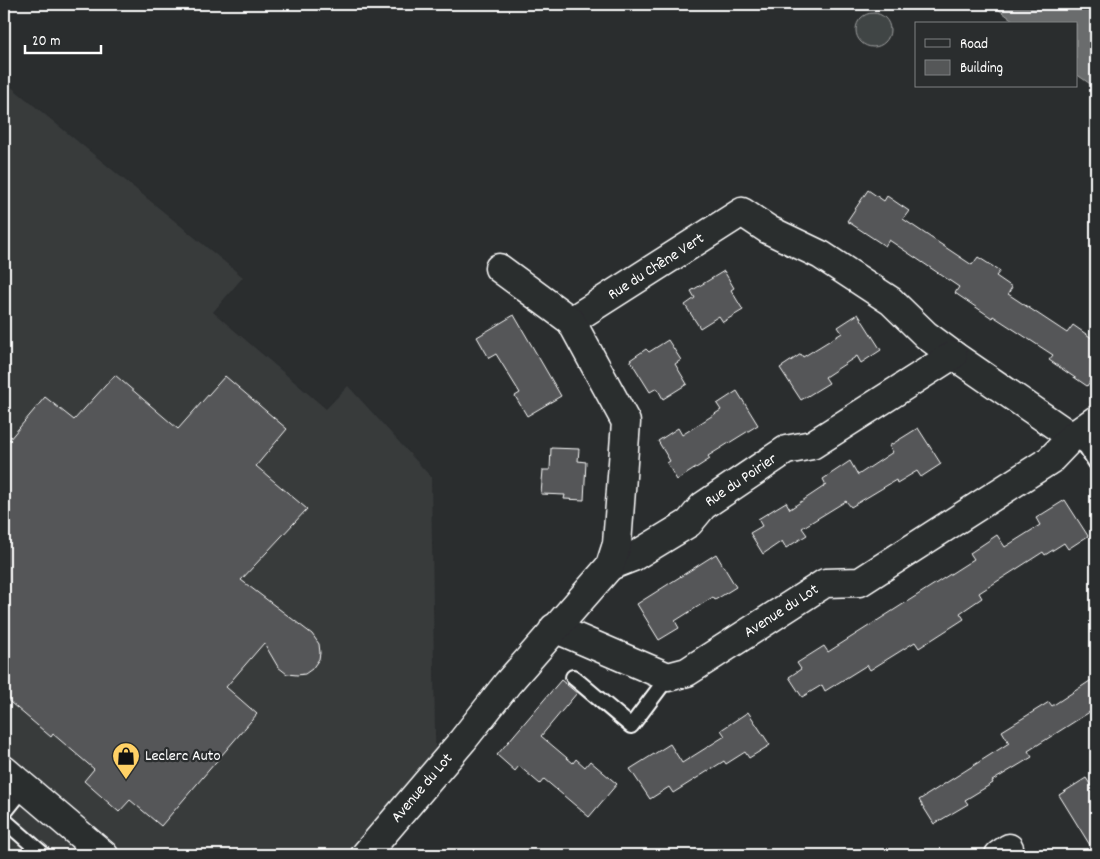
<svg xmlns="http://www.w3.org/2000/svg" width="1100" height="859" font-family="Dekko,sans-serif">
  <style>
    .built { fill: #373a3b }
    .green { fill: #414445; stroke: #a0a2a2 }
    .water { fill: #6a6c6d; stroke: #a6a7a7 }
    .building { fill: #555758; stroke: #fff }
    .lines { fill: none; stroke-linecap: round; stroke-linejoin: round }
    .service-casing { stroke: #fff; stroke-width: 18 }
    .minor-casing { stroke: #fff; stroke-width: 31 }
    .service { stroke: #2a2d2e; stroke-width: 14 }
    .minor { stroke: #2a2d2e; stroke-width: 28 }
    .labels { text-anchor: middle; dominant-baseline: central; stroke-width: 4.5; stroke-linejoin: round; paint-order: stroke }
    .street-label { font-size: 16px; fill: #fff; stroke: #2a2d2e }
    .poi-label { font-size: 16px; fill: #fff; stroke: #2a2d2e; text-anchor: start }
  </style>
  <rect width="100%" height="100%" fill="#2a2d2e"/>
  <filter id="ink" filterUnits="userSpaceOnUse"><feTurbulence type="fractalNoise" baseFrequency=".02" numOctaves="2"/><feDisplacementMap in="SourceGraphic" scale="10" xChannelSelector="R" yChannelSelector="G"/><feConvolveMatrix kernelMatrix="1 2 1 2 8 2 1 2 1" color-interpolation-filters="sRGB"/></filter>
  <g filter="url(#ink)">
    <!-- built -->
    <path class="built" d="M4,81L243,277L213,312L326,409L348,386L431,477L436,793L384,855H4Z"/>
    <!-- green -->
    <circle class="green" cx="873" cy="30" r="17"/>
    <!-- water -->
    <path class="water" d="M991,4H1096V88L1076,74V24H1018Z"/>
    <!-- building -->
    <g class="building">
      <path d="M868,190L884,201L887,196L909,211L903,219L972,265L978,257L1000,271L996,276L1012,287L1008,294L1067,333L1073,325L1096,341V372L1087,386L1049,360L1053,355L993,316L992,318L955,293L959,287L889,240L885,246L847,221Z"/>
      <path d="M724,271L734,288L731,290L743,310L723,322L719,316L700,328L685,305L695,298L691,291Z"/>
      <path d="M858,314L881,350L861,363L857,356L825,377L829,383L801,400L780,368L801,354L803,357L842,333L838,327Z"/>
      <path d="M514,315L561,396L527,416L515,396L520,393L496,354L489,358L477,337Z"/>
      <path d="M668,340L681,360L675,364L687,384L663,399L657,388L650,392L630,360L646,349L649,352Z"/>
      <path d="M115,375L178,429L225,376L287,429L256,466L307,509L241,580L312,634L319,644L320,653L319,659L312,669L305,674L297,675L287,674L278,667L264,643L226,687L257,714L161,826L130,800L119,812L84,781L94,769L53,734L51,737L4,697V446L45,397L74,420Z"/>
      <path d="M737,391L758,425L708,456L710,459L677,480L667,463L670,461L658,441L678,428L682,435L721,410L717,404Z"/>
      <path d="M918,428L941,464L921,477L917,471L897,483L896,480L851,507L846,501L802,528L807,535L786,548L782,541L763,554L750,533L762,526L758,519L786,502L790,509L826,485L823,479L850,461L858,475L893,452L889,446Z"/>
      <path d="M551,448L579,449L578,461L586,462L584,500L564,499L565,495L541,494L543,470H550Z"/>
      <path d="M1065,500L1088,536L1068,549L1064,543L1045,555L1043,552L979,593L982,598L960,613L964,619L919,648L915,642L870,670L867,665L825,691L822,685L802,697L789,677L801,669L797,663L824,646L828,652L974,559L970,553L997,535L1005,547L1040,525L1036,518Z"/>
      <path d="M716,554L736,587L715,600L713,597L675,621L679,628L659,640L637,604Z"/>
      <path d="M1096,677V708L1028,751L1032,757L992,781L993,783L965,800L968,804L934,824L919,800L1009,743L1002,731L1049,702L1052,706Z"/>
      <path d="M561,680L577,693L541,736L573,763L576,759L585,767L590,761L617,784L589,817L544,779L540,784L519,766L515,771L497,755Z"/>
      <path d="M748,712L770,745L749,758L745,752L726,764L724,761L673,793L669,787L650,799L630,769L670,744L682,763L725,736L721,730Z"/>
      <path d="M1086,778L1096,793V855L1059,795Z"/>
    </g>
    <g class="lines">
      <!-- service casing -->
      <g class="service-casing">
        <g id="service">
          <path d="M1072,437L1086,447L1096,463"/>
          <path d="M573,677L631,726L668,677"/>
          <path d="M4,813L24,788"/>
          <path d="M4,820L44,855"/>
        </g>
      </g>
      <!-- minor casing -->
      <g class="minor-casing">
        <g id="minor">
          <path id="s1" d="M571,321L742,212L769,230L821,255L891,301L926,335L953,355L1072,437"/>
          <path id="s2" d="M610,566L633,557L689,523L703,506L786,450L812,445L953,355"/>
          <path id="s3" d="M554,628L668,677L687,672L825,583L860,582L1050,460L1072,437L1096,420"/>
          <path d="M4,770L104,855"/>
          <path id="s4" d="M365,855L463,740L507,684L610,566L617,544L626,422L571,321L499,268"/>
          <path d="M999,855L1009,848"/>
        </g>
      </g>
      <!-- service -->
      <use href="#service" class="service"/>
      <!-- minor -->
      <use href="#minor" class="minor"/>
    </g>
  </g>
  <!-- icons -->
  <defs>
    <g id="shop-pin" transform="scale(1.4375)"><path d="M0 17L-7.5 6A9.5 9.5 0 1 1 7.5 6Z" fill="#ffd166" stroke="#2a2d2e"/><path d="M-5-2.5h2.3a2.7 3.5 0 0 1 5.4 0H5L5.5 6h-11ZM-1.5-2.5h3a1.5 2.3 0 0 0-3 0Z" fill="#111"/></g>
  </defs>
  <g fill-rule="evenodd">
    <use href="#shop-pin" x="126" y="756"/>
  </g>
  <g class="labels">
    <!-- street labels -->
    <g class="street-label">
      <text stroke="none"><textPath href="#s1" startOffset="101">Rue du Chêne Vert</textPath></text>
      <text stroke="none"><textPath href="#s2" startOffset="158">Rue du Poirier</textPath></text>
      <text stroke="none"><textPath href="#s3" startOffset="256">Avenue du Lot</textPath></text>
      <text stroke="none"><textPath href="#s4" startOffset="88">Avenue du Lot</textPath></text>
    </g>
    <!-- poi labels -->
    <g class="poi-label">
      <text x="145" y="756">Leclerc Auto</text>
    </g>
  </g>
  <!-- margin -->
  <rect width="1100" height="859" fill="none" stroke="#2a2d2e" stroke-width="20"/>
  <rect x="10" y="10" width="1080" height="839" fill="none" stroke="#fff" stroke-width="2" filter="url(#ink)"/>
  <!-- legend -->
  <rect x="915" y="22" width="162" height="65" fill="#2a2d2e" stroke="#7f8182"/>
  <rect x="925" y="39" width="25" height="8" fill="#2a2d2e" stroke="#7f8182"/>
  <text x="960" y="48" font-size="15" fill="#ffffff">Road</text>
  <rect x="925" y="60" width="25" height="15" fill="#555758" stroke="#7f8182"/>
  <text x="960" y="72" font-size="15" fill="#ffffff">Building</text>
  <!-- scale -->
  <path d="M25 45v8h76v-8" fill="none" stroke="#ffffff" stroke-width="2.5"/>
  <text x="32" y="45" font-size="15" fill="#ffffff" stroke="#2a2d2e" stroke-width="4" paint-order="stroke">20 m</text>
</svg>
